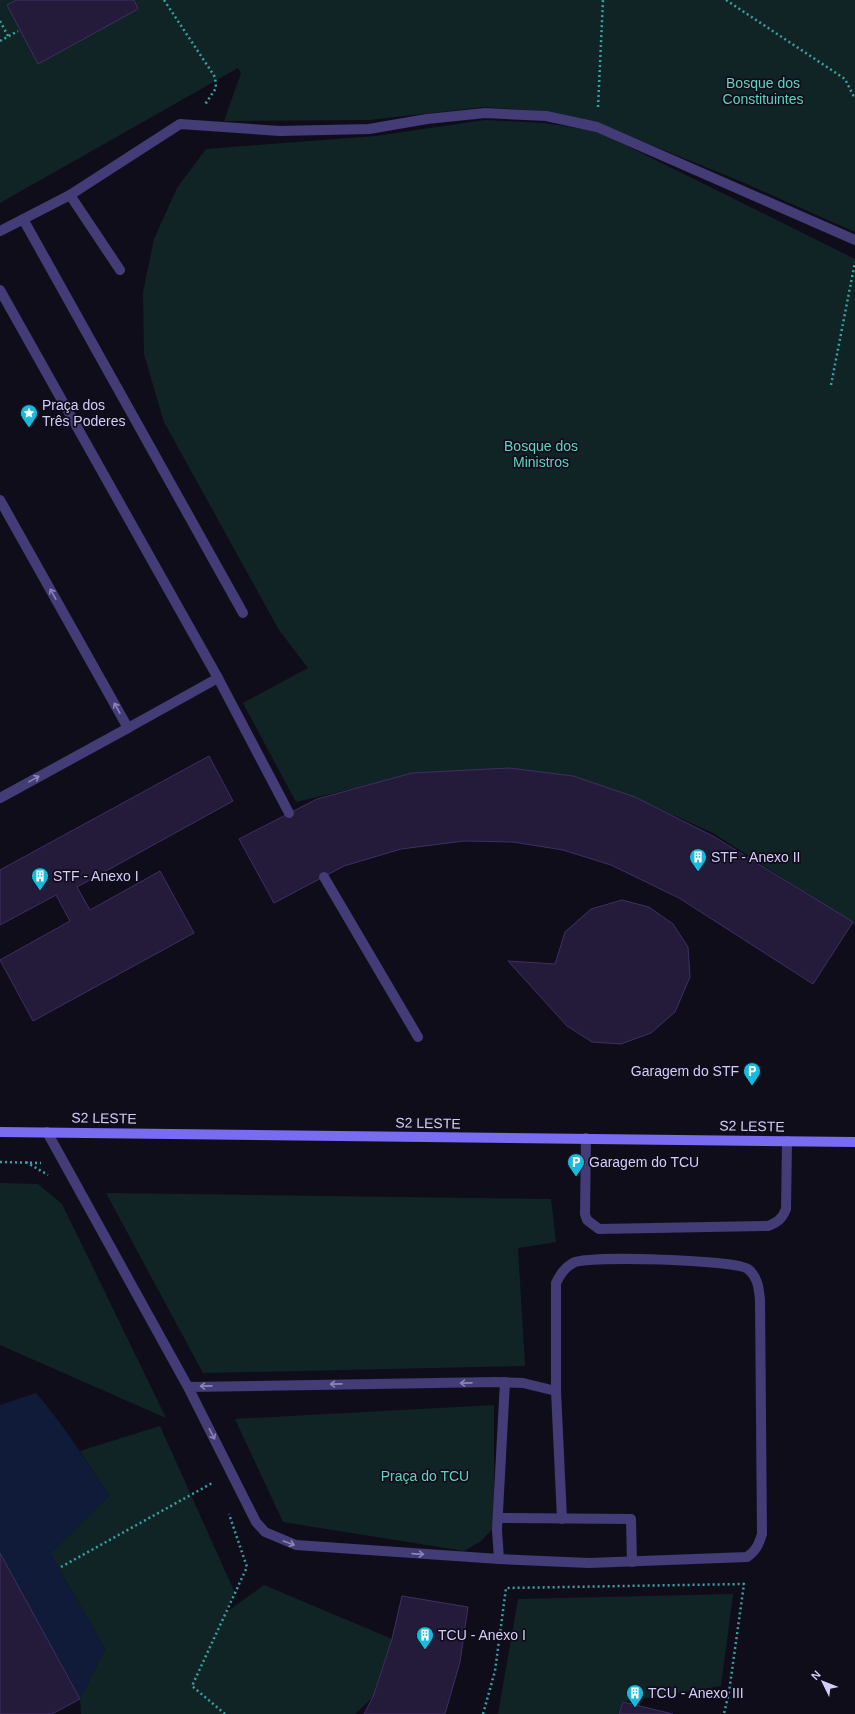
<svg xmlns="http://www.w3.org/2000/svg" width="855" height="1714" font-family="Helvetica,sans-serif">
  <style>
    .green { fill: #112425 }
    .water { fill: #0f1b39 }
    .building { fill: #241b3a; stroke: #3e2f64 }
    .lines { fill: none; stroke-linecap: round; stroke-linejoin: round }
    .path { stroke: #38a1a3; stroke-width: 2.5; stroke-dasharray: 2 3; stroke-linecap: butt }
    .service { stroke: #433c76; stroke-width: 10 }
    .secondary { stroke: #796cf1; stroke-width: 10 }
    .oneway { stroke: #8c84b8 }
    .labels { text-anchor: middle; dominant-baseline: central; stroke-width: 3.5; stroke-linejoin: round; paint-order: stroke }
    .park-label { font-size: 14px; fill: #60d2be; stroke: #100d1b }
    .poi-label { font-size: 14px; fill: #d5ccfa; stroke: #100d1b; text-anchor: start }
    .street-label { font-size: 14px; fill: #d5ccfa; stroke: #100d1b }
  </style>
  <rect width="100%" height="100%" fill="#100d1b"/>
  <!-- green -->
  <g class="green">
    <path d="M0,0H855V232L740,181L597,123L543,111L484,107L369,120L224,121L241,73L238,68L0,203Z"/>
    <path d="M485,120L544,123L597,131L855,259V924L713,833L636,798L415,774L296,802L243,703L308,668L279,630L164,422L144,354L143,292L154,239L177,188L206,149L376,136Z"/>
    <path d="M0,1183L38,1184L62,1204L166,1418L0,1345Z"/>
    <path d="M106,1193L551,1199L556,1242L518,1248L525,1366L203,1373Z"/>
    <path d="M494,1405V1527L481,1541L464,1551L283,1522L235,1419Z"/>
    <path d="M160,1426L234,1591L225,1613L264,1585L392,1639L373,1697L355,1714H81L80,1699L105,1649L50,1553L109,1496L80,1451Z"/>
    <path d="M733,1594L721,1686L623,1702L618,1714H498L518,1599Z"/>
  </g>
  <!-- water -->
  <path class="water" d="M36,1393C64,1425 86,1461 109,1496L50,1553L105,1649L80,1699L0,1553V1405Z"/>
  <!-- building -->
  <g class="building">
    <path d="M17,0H134L138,9L38,64L7,5Z"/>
    <path d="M209,756L233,801L77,887L90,910L160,871L194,933L33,1021L0,960L70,921L56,895L0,925V870Z"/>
    <path d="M509,768L573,776L635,797L713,836L853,922L813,984L679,898L611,865L563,850L513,842L464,841L401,849L344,866L274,903L239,839L317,799L412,773Z"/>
    <path d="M622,900L649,907L673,924L688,947L690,977L675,1012L651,1033L621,1044L592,1042L567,1026L508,961L555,964L565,932L591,909Z"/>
    <path d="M0,1553L80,1699L52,1714H0Z"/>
    <path d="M402,1596L468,1607L460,1662L445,1714H364L373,1697L392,1639Z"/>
    <path d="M623,1702L673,1714H619Z"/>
  </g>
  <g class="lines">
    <!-- path -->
    <g class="path">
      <path d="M164,0L215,77L216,88L204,106"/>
      <path d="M726,0L845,79L855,99"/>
      <path d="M0,21L8,36"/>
      <path d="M0,41L18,31"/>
      <path d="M598,107L603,0"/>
      <path d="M831,385L855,262"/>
      <path d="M0,1162L41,1163"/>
      <path d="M26,1162L48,1175"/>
      <path d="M61,1567L214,1482"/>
      <path d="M225,1714L192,1686L247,1567L229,1514"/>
      <path d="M483,1714L495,1671L506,1588L744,1584L729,1692L724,1714"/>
    </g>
    <!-- service -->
    <g class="service">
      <path d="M70,195L120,270"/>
      <path d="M23,219L243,613"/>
      <path d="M0,231L70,195L180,124L280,131L369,129L427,119L485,113L546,116L597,127L855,240"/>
      <path d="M0,290L218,678L128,728"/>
      <path d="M0,500L128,728L0,798"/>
      <path d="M218,678L289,813"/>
      <path d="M324,877L418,1037"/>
      <path d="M47,1132L188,1387L256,1522L265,1532L296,1545L499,1559L589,1563L747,1557C756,1551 759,1544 762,1534L760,1300C759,1289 758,1277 748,1269C736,1260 588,1255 573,1263C564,1268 560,1275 556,1283V1391L523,1383L495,1382L188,1387"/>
      <path d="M586,1138L585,1214L587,1220L599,1229L768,1226C778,1222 782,1219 786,1209L787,1141"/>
      <path d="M556,1391L562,1519"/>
      <path d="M498,1518L631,1519L632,1562"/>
      <path d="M499,1559L497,1530L505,1382"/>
    </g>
    <!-- secondary -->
    <path class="secondary" d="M0,1132L855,1142"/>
  </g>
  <!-- one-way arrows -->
  <defs><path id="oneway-shaft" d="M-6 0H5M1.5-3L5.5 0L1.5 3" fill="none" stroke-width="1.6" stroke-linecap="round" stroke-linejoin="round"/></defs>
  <g class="oneway">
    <use href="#oneway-shaft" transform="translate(53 594) rotate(-119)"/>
    <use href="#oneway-shaft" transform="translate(117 708) rotate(-119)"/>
    <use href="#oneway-shaft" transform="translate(34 779) rotate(-29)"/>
    <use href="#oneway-shaft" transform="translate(466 1383) rotate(179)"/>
    <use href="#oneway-shaft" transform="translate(336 1384) rotate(179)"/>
    <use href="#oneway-shaft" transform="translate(206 1386) rotate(179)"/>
    <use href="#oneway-shaft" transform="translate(212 1434) rotate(63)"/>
    <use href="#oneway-shaft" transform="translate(289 1543) rotate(20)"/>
    <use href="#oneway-shaft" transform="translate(418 1554) rotate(4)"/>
  </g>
  <!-- icons -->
  <defs>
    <g id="sight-pin" transform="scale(0.9)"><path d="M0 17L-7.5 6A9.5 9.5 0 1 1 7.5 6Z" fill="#15badd" stroke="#100d1b"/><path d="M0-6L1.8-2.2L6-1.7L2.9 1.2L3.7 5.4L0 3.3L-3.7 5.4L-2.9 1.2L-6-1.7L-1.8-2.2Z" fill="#fff"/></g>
    <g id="building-pin" transform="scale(0.9)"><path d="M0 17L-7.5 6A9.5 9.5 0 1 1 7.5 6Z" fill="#15badd" stroke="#100d1b"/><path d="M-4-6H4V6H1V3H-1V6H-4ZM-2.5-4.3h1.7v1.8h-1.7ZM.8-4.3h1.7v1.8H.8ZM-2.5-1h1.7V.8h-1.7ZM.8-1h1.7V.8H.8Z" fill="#fff"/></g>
    <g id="parking-pin" transform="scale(0.9)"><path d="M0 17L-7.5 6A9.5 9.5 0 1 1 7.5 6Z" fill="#15badd" stroke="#100d1b"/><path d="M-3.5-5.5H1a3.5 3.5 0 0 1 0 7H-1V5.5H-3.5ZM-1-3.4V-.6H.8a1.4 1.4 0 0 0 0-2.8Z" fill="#fff"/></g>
  </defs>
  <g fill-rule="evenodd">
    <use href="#sight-pin" x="29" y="413"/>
    <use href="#building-pin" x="698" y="857"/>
    <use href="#building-pin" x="40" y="876"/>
    <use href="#parking-pin" x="752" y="1071"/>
    <use href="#parking-pin" x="576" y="1162"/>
    <use href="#building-pin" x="425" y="1635"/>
    <use href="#building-pin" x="635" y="1693"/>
  </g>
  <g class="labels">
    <!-- park labels -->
    <g class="park-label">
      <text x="763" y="83">Bosque dos<tspan x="763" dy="16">Constituintes</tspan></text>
      <text x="541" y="446">Bosque dos<tspan x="541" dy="16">Ministros</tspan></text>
      <text x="425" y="1476">Praça do TCU</text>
    </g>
    <!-- poi labels -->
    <g class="poi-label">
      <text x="42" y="405">Praça dos<tspan x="42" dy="16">Três Poderes</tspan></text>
      <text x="711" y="857">STF - Anexo II</text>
      <text x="53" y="876">STF - Anexo I</text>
      <text x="739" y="1071" text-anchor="end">Garagem do STF</text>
      <text x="589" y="1162">Garagem do TCU</text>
      <text x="438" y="1635">TCU - Anexo I</text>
      <text x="648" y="1693">TCU - Anexo III</text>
    </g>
    <!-- street labels -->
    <g class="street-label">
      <text transform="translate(104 1118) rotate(1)">S2 LESTE</text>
      <text transform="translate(428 1123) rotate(1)">S2 LESTE</text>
      <text transform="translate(752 1126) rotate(1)">S2 LESTE</text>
    </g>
  </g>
  <!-- north arrow -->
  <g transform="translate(823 1682) rotate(313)" stroke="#100d1b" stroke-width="3" paint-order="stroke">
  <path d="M0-3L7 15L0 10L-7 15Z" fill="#d5ccfa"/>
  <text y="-6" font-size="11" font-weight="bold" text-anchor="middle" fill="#d5ccfa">N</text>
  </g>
</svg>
